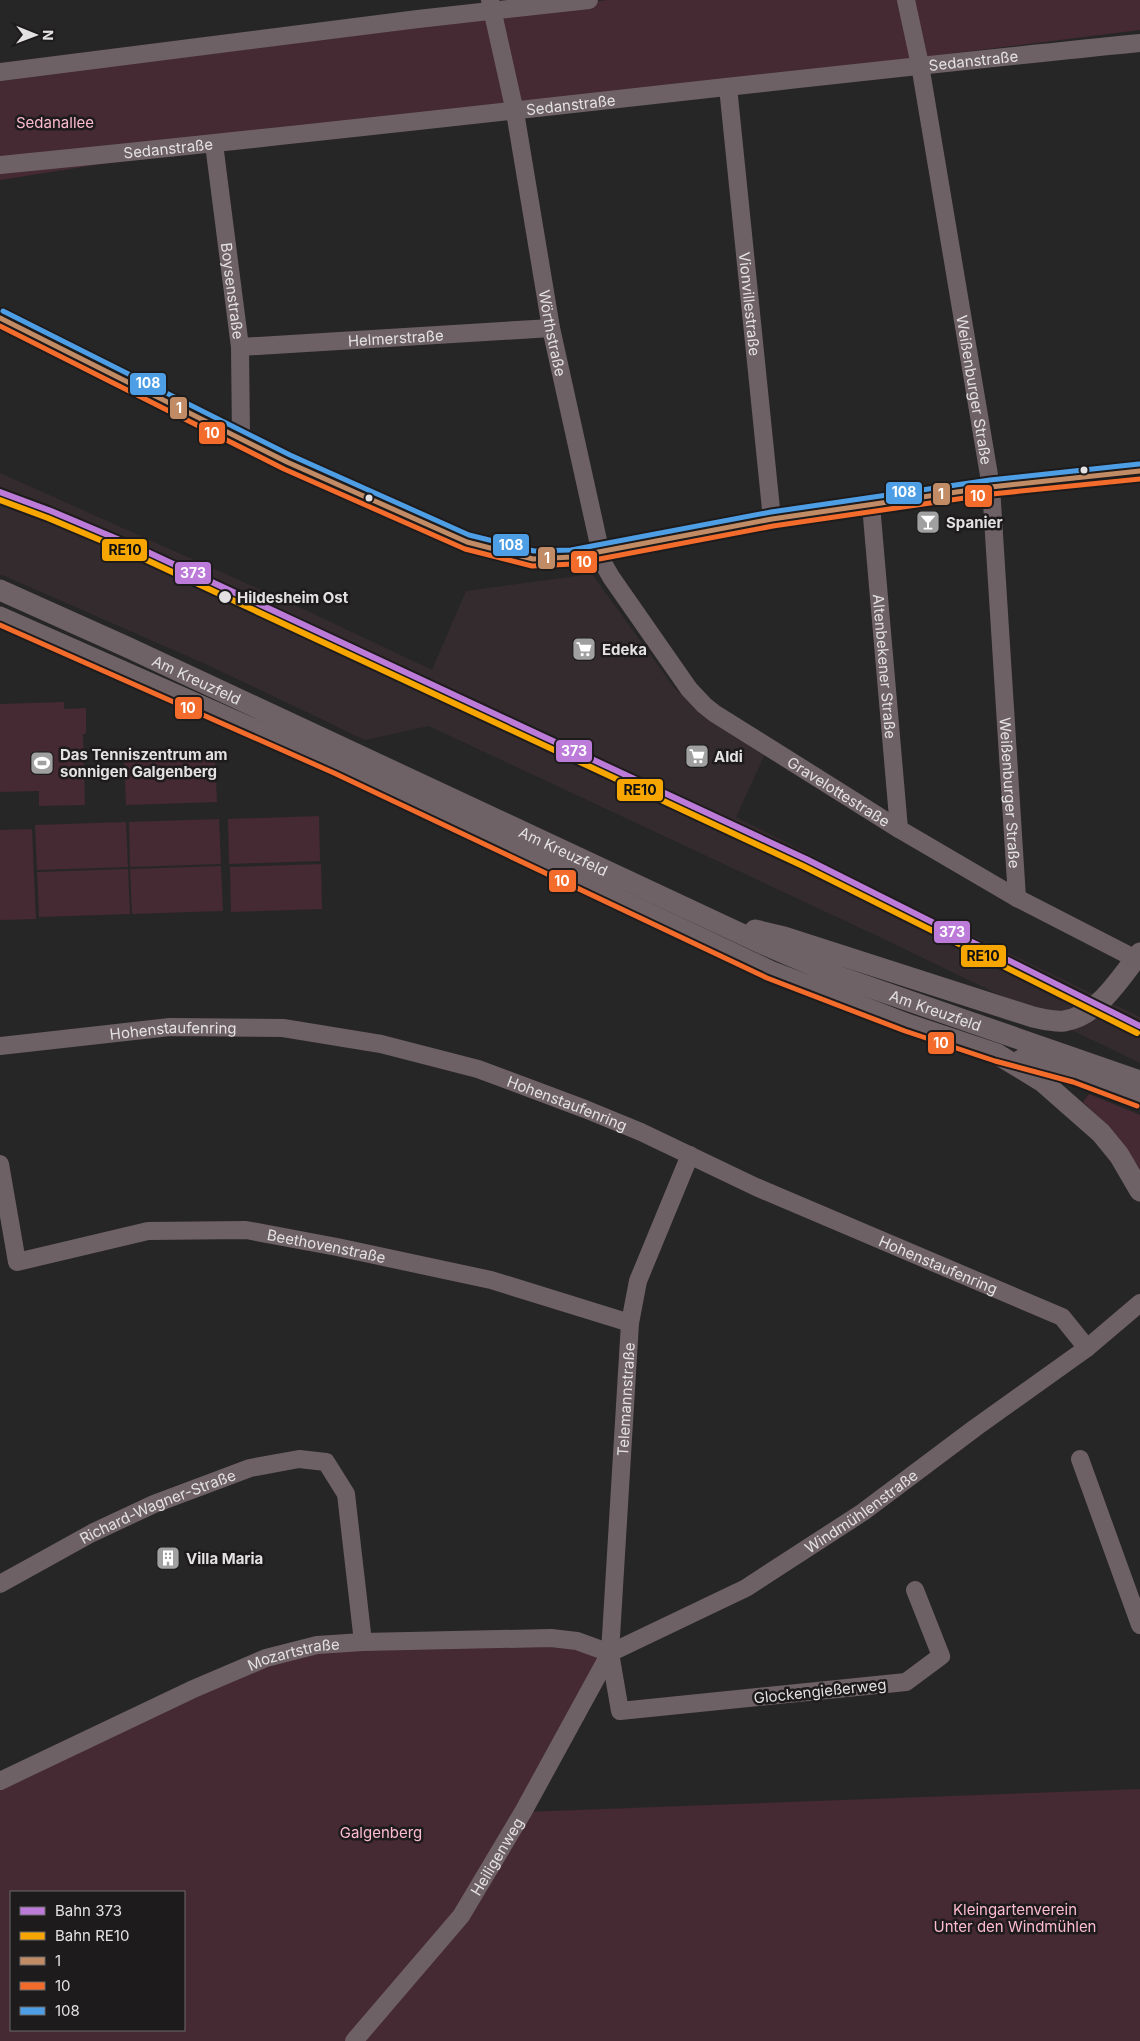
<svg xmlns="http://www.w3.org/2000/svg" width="1140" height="2041" font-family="Inter,sans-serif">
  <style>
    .built { fill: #342b2e }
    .green { fill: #452933; fill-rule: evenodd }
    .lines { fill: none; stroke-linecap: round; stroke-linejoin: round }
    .minor { stroke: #6e6165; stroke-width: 18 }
    .major { stroke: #6e6266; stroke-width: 21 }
    .minor-bridge { stroke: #6e6165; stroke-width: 18 }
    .bus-1-casing { stroke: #1e1b1c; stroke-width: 9 }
    .bus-2-casing { stroke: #1e1b1c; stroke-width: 9 }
    .bus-3-casing { stroke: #1e1b1c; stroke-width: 9 }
    .bus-1 { stroke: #c18c65; stroke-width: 5 }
    .bus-2 { stroke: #f36c2b; stroke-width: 5 }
    .bus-3 { stroke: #4d9ee5; stroke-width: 5 }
    .rail-1-casing { stroke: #1e1b1c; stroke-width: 10 }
    .rail-2-casing { stroke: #1e1b1c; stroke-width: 10 }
    .rail-1 { stroke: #bd7bd9; stroke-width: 6 }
    .rail-2 { stroke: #f7a600; stroke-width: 6 }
    .bus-dot { fill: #e3e1e2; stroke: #1e1b1c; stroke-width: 2 }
    .labels { text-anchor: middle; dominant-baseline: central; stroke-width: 5; stroke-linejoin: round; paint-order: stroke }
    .street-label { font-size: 15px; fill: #e3e1e2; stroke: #1e1b1c }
    .park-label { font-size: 15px; fill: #fdbbd0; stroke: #1e1b1c }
    .poi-label { font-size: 15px; font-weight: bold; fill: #e3e1e2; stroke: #1e1b1c; text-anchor: start }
    .stop-label { font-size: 15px; font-weight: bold; fill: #e3e1e2; stroke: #1e1b1c; text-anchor: start }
    .line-badge { stroke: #1e1b1c; stroke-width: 2 }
    .badge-label { font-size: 14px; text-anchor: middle; font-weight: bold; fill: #fff }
    .pale-badge-label { font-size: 14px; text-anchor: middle; font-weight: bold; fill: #111 }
  </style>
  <rect width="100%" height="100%" fill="#272626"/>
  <!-- built -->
  <path class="built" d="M0,473L301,608L432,670L466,591L592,574L675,689L765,754L736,817L903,902L1140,1017V1063L886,940L429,726L365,740L210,666L0,574Z"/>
  <!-- green -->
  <g class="green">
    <path d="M607,0H1140V30L229,144L0,180V81Z"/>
    <path d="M64,702V709L86,708V734H83L85,805L39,806V791L0,792V704Z"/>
    <path d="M215,757L217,802L126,805L124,760Z"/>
    <path d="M319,816L320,861L229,864L228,819Z"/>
    <path d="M219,819L221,864L130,867L129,822Z"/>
    <path d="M126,822L128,867L37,870L35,825Z"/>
    <path d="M32,829L36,919L0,920V830Z"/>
    <path d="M321,864L322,909L231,912L230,867Z"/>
    <path d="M221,866L223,911L132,914L130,869Z"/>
    <path d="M128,869L130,914L39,917L37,872Z"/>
    <path d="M1089,1094L1140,1115V1172L1118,1137L1083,1102Z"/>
    <path d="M551,1638L610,1653L523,1812L1140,1789V2041H0V1781L317,1645ZM11,1892H184V2030H11Z"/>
  </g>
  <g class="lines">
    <!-- minor -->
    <g class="minor">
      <path id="s1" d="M490,0L515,112L551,328L603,563L611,577L689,689L704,705L714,713L899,829L1017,898L1130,956"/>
      <path id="s2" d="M906,0L920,65L991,487L1017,898"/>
      <path d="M0,72L418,19L589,0"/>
      <path id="s3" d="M728,87L772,519"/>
      <path id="s4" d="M214,144L240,347L241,438"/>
      <path id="s5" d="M0,165C380,128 760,81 1140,43"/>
      <path d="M0,318L287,462L467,542L533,559L572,557L772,519L991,487L1140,471"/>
      <path id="s6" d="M240,347L551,328"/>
      <path id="s7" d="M871,505L899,829"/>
      <path id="s8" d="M0,1046L170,1027L283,1028L381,1044L478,1069L585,1109L641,1132L756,1187L1062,1317L1087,1348"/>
      <path id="s9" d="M0,1164L17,1262L148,1231L246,1230L337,1247L491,1280L630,1323"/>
      <path d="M1080,1459L1140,1625"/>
      <path id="s10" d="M0,1584L92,1533L154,1504L250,1468L299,1459L326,1462L346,1494L363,1642"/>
      <path id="s11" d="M915,1590L941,1656L906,1682L620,1711L610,1653L746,1588L863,1512L975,1428L1087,1348L1140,1303"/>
      <path id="s12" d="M0,1781L191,1690L266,1658L317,1645L363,1642L551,1638L577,1641L610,1653"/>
      <path id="s13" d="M354,2041L461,1916L523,1812L610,1653L630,1323L638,1281L690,1155"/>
    </g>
    <!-- major -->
    <g class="major">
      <path id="s14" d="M0,590L127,647L763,944L840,977L1140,1081"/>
      <path d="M0,617L337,766L770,971L907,1024L997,1054L1043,1082L1101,1133L1119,1155L1140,1191"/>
      <path d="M755,930L784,937L1033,1017C1043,1019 1053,1022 1064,1021C1098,1016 1120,978 1140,953"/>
      <path d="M1021,1060L1075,1075L1140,1099"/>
    </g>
    <!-- minor-bridge -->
    <path class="minor-bridge" d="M1130,956L1140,961"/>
    <!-- bus-1 casing -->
    <g class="bus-1-casing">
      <path id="bus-1" d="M0,318L287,462L467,542L533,559L572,557L772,519L991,487L1140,471"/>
    </g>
    <!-- bus-2 casing -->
    <g class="bus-2-casing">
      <g id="bus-2">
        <path d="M0,326L284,469L465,549L532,566L573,564L773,526L992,494L1140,479"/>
        <path d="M0,625L334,773L767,978L905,1031L995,1061L1073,1082L1137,1106"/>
      </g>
    </g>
    <!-- bus-3 casing -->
    <g class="bus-3-casing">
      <path id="bus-3" d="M3,311L290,455L469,535L534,551L571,550L771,512L990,480L1139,464"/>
    </g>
    <!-- bus-1 -->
    <use href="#bus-1" class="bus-1"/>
    <!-- bus-2 -->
    <use href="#bus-2" class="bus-2"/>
    <!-- bus-3 -->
    <use href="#bus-3" class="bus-3"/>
    <!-- rail-1 casing -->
    <g class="rail-1-casing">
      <path id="rail-1" d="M0,492L51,511L141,549L806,859L1140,1026"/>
    </g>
    <!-- rail-2 casing -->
    <g class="rail-2-casing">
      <path id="rail-2" d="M0,500L48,518L138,556L803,866L1137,1033"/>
    </g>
    <!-- rail-1 -->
    <use href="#rail-1" class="rail-1"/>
    <!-- rail-2 -->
    <use href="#rail-2" class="rail-2"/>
  </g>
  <!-- icons -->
  <defs>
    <g id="bar-square" transform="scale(1.25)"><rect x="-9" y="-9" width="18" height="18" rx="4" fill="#a1a0a0" stroke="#1e1b1c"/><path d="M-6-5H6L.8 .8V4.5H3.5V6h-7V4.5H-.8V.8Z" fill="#fff"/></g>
    <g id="supermarket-square" transform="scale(1.25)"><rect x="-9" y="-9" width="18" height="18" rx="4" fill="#a1a0a0" stroke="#1e1b1c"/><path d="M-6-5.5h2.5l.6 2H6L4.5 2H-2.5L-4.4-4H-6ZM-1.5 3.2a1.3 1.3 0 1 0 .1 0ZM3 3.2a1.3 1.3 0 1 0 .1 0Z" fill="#fff"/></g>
    <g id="stadium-square" transform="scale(1.25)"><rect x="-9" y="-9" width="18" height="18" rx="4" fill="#a1a0a0" stroke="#1e1b1c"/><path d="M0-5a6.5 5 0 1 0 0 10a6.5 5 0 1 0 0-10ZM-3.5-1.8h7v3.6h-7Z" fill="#fff"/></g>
    <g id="building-square" transform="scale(1.25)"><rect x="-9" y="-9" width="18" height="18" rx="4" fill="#a1a0a0" stroke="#1e1b1c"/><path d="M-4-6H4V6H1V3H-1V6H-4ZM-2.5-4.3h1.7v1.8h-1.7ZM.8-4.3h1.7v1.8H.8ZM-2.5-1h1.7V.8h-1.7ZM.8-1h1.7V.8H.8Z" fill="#fff"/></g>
  </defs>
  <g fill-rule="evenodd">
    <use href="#bar-square" x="928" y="522"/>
    <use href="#supermarket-square" x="584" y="649"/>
    <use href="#supermarket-square" x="697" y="756"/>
    <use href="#stadium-square" x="42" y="763"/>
    <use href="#building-square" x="168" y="1558"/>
  </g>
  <!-- markers -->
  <g class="bus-dot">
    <circle cx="1084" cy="470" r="4.5"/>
    <circle cx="369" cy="498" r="4.5"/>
    <circle cx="225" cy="597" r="7"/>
  </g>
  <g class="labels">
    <!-- street labels -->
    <g class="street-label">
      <text stroke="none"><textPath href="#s5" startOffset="979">Sedanstraße</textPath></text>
      <text stroke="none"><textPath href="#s5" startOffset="574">Sedanstraße</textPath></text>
      <text stroke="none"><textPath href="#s5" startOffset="169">Sedanstraße</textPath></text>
      <text stroke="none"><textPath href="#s4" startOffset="148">Boysenstraße</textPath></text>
      <text stroke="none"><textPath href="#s3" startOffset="218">Vionvillestraße</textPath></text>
      <text stroke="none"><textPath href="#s1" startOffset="339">Wörthstraße</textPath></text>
      <text stroke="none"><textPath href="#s6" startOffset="156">Helmerstraße</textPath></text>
      <text stroke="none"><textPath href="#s2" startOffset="396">Weißenburger Straße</textPath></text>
      <text stroke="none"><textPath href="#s7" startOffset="162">Altenbekener Straße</textPath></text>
      <text stroke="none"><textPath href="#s14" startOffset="216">Am Kreuzfeld</textPath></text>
      <text stroke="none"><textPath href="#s1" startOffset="909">Gravelottestraße</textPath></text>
      <text stroke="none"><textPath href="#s2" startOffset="801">Weißenburger Straße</textPath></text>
      <text stroke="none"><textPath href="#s14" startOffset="621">Am Kreuzfeld</textPath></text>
      <text stroke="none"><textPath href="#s14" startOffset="1026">Am Kreuzfeld</textPath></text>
      <text stroke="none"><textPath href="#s8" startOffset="174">Hohenstaufenring</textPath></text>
      <text stroke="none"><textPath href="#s8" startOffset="579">Hohenstaufenring</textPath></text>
      <text stroke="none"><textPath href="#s9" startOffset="414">Beethovenstraße</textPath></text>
      <text stroke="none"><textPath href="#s8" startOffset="984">Hohenstaufenring</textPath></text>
      <text stroke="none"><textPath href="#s13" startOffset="721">Telemannstraße</textPath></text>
      <text stroke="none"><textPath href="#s10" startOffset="176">Richard-Wagner-Straße</textPath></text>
      <text stroke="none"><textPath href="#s11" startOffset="750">Windmühlenstraße</textPath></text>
      <text stroke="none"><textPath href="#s12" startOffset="321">Mozartstraße</textPath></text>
      <text transform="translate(820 1691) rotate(-6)">Glockengießerweg</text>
      <text stroke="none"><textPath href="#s13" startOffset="234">Heiligenweg</textPath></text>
    </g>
    <!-- park labels -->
    <g class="park-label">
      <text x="55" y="122">Sedanallee</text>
      <text x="381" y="1832">Galgenberg</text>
      <text x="1015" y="1909">Kleingartenverein<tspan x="1015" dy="17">Unter den Windmühlen</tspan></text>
    </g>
    <!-- poi labels -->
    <g class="poi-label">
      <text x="946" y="522">Spanier</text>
      <text x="602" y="649">Edeka</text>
      <text x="60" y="754">Das Tenniszentrum am<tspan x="60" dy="17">sonnigen Galgenberg</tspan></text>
      <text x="714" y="756">Aldi</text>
      <text x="186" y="1558">Villa Maria</text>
    </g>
    <!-- stop labels -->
    <g class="stop-label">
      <text x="237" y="597">Hildesheim Ost</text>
    </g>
  </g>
  <g class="line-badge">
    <rect x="129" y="372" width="38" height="24" rx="5" fill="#4d9ee5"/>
    <rect x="169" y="396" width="19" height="24" rx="5" fill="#c18c65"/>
    <rect x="198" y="421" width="28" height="24" rx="5" fill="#f36c2b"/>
    <rect x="885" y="481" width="38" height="24" rx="5" fill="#4d9ee5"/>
    <rect x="932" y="482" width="19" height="24" rx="5" fill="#c18c65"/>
    <rect x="964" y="484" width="29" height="24" rx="5" fill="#f36c2b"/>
    <rect x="492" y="533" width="38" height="24" rx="5" fill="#4d9ee5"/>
    <rect x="101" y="538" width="47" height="24" rx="5" fill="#f7a600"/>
    <rect x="537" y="546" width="19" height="24" rx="5" fill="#c18c65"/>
    <rect x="570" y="550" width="28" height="24" rx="5" fill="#f36c2b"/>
    <rect x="174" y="561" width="38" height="24" rx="5" fill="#bd7bd9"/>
    <rect x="174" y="696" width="29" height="24" rx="5" fill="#f36c2b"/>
    <rect x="555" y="739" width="38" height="24" rx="5" fill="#bd7bd9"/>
    <rect x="616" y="778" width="48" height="24" rx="5" fill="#f7a600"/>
    <rect x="548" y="869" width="29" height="24" rx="5" fill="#f36c2b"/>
    <rect x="933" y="920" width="38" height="24" rx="5" fill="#bd7bd9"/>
    <rect x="960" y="944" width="47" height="24" rx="5" fill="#f7a600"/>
    <rect x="927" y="1031" width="28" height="24" rx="5" fill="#f36c2b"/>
  </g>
  <g class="badge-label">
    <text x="148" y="388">108</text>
    <text x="179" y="413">1</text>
    <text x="212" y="438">10</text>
    <text x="904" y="497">108</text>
    <text x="941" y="499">1</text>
    <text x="978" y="501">10</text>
    <text x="511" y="550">108</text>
    <text x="547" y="563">1</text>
    <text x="584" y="567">10</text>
    <text x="193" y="578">373</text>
    <text x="188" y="713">10</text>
    <text x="574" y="756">373</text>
    <text x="562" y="886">10</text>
    <text x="952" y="937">373</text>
    <text x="941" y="1048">10</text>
  </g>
  <g class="pale-badge-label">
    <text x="125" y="555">RE10</text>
    <text x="640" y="795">RE10</text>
    <text x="983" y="961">RE10</text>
  </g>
  <!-- legend -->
  <rect x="10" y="1891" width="175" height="140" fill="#1e1b1c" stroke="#6d6a6b"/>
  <rect x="20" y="1907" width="25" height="8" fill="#bd7bd9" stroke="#6d6a6b"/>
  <text x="55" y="1916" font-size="15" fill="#e3e1e2">Bahn 373</text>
  <rect x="20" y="1932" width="25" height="8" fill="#f7a600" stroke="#6d6a6b"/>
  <text x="55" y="1941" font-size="15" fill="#e3e1e2">Bahn RE10</text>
  <rect x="20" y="1957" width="25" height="8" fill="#c18c65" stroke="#6d6a6b"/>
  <text x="55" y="1966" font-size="15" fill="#e3e1e2">1</text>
  <rect x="20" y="1982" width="25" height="8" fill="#f36c2b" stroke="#6d6a6b"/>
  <text x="55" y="1991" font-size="15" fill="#e3e1e2">10</text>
  <rect x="20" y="2007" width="25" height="8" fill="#4d9ee5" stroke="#6d6a6b"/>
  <text x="55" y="2016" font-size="15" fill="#e3e1e2">108</text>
  <!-- north arrow -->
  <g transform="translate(35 35) rotate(91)" stroke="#1e1b1c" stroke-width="4" paint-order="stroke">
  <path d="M0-4L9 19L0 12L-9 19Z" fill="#e3e1e2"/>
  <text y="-8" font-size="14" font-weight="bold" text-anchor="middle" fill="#e3e1e2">N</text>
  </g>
</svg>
